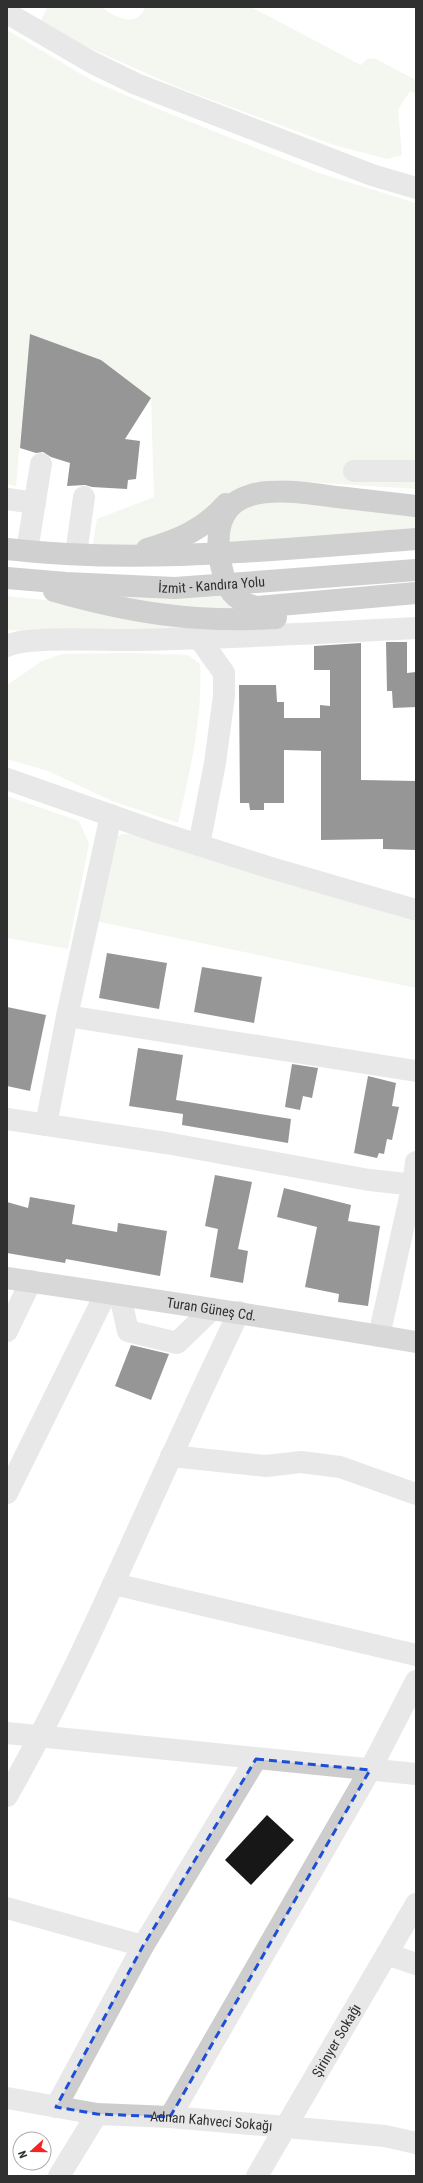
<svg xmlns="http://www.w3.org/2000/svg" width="423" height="2183" font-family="'Roboto Condensed',sans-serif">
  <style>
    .green { fill: #e5eedc }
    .building { fill: #171717 }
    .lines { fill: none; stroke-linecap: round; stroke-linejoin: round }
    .minor { stroke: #cdcdcd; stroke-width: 22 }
    .major { stroke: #a8a8a8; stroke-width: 22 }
    .highway { stroke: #979797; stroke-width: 22 }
    .marked { fill: none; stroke: #1d4ed8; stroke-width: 3; stroke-dasharray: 8 5; stroke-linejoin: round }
    .labels { text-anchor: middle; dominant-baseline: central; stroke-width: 4; stroke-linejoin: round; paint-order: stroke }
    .street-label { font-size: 14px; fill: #303030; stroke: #fff }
  </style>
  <rect width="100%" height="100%" fill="#fff"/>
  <!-- green -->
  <g class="green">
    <path d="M47,7H102C113,17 138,29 145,7H251L361,65L367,59L374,58L416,80V94L410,91L398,110L402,155L387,159L334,145L177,87L85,46L41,21Z"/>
    <path d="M7,30L93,81L158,109L319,173L416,203V489L277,480L245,485L235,491L216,511L127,552L92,549L97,519L154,497L151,398L101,360L30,334L16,486L7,484Z"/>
    <path d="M259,498L416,509V531L222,546L229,520Z"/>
    <path d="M89,592L223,593L249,612L166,611Z"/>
    <path d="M7,596L64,602L244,628L67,632L7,630Z"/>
    <path d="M129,653L188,655L200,664C203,718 190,771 178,823L112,801L48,771L7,759V685L42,661L62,654Z"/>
    <path d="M7,796L79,821L89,844L68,949L7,938Z"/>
    <path d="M122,834H130L416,922V988L95,921L116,837Z"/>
  </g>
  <!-- building -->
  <g class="building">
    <path d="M30,334L101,360L151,398L125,439L140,441L136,479L128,480L127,489L92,487L85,485L67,486L70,463L51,457L43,452L36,453L20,448Z"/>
    <path d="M386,642H407V673L416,672V707L393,708L392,691H387Z"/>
    <path d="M361,643V780L416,781V850L383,849V839L321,840V751L284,750V803H264V810H250L249,803H240L239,685H276L277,702H284V718H320V705L330,706V670H314V646Z"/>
    <path d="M107,953L167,963L159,1009L99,998Z"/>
    <path d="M202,967L262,977L254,1023L194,1012Z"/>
    <path d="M7,1007L46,1015L30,1091L7,1086Z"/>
    <path d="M138,1048L183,1055L176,1100L291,1119L288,1143L182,1125L183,1114L129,1106Z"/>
    <path d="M292,1064L318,1068L312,1098L303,1096L300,1110L285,1107Z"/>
    <path d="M368,1076L396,1083L392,1106L399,1107L392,1140L387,1139L384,1154L379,1153L377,1158L354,1153Z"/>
    <path d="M215,1175L252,1182L238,1249L248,1251L243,1283L210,1277L218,1229L205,1226Z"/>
    <path d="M284,1188L351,1205L348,1221L380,1226L368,1306L338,1302L339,1294L305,1287L317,1227L277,1217Z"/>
    <path d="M30,1197L75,1205L72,1224L117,1232L118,1223L167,1231L160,1276L66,1259L65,1263L7,1253V1202L28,1208Z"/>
    <path d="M131,1345L169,1354L151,1400L115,1386Z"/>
    <path d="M267,1815L294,1840L251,1885L225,1860Z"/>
  </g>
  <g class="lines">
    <!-- minor -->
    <g class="minor">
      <path d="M7,13L91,62L136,84L372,175L416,188"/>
      <path d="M354,471H416"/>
      <path d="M7,499L35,503"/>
      <path d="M27,551L41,464"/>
      <path d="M76,554L84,497"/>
      <path d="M7,646C26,635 110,641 137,640C230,638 323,633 416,628"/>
      <path d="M7,779L158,832L271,868L416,910"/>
      <path d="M111,815L67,1016L416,1071"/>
      <path d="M199,845L215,763L224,696V673L199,638"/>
      <path d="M7,1119L166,1143L369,1180L416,1185"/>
      <path d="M46,1125L67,1016"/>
      <path d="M120,1296L128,1331L177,1343L212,1309"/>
      <path d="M7,1331L31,1281"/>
      <path d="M379,1336L413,1184L416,1162"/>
      <path d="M171,1456L266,1466L301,1462L340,1467L416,1494"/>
      <path d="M7,1493L106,1293"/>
      <path d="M114,1584L416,1655"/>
      <path d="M7,1733L416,1774"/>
      <path d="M7,1796C70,1686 119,1570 172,1455C194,1407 216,1360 239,1312"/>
      <path d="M7,1908L143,1946"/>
      <path d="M387,1954L416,1964"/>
      <path id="s1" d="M7,2098L97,2114L170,2117L286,2127L385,2136L416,2143"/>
      <path d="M56,2107L143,1946L256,1759"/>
      <path d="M170,2117L370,1770L416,1681"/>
      <path d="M59,2176L97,2114"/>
      <path id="s2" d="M257,2176L416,1904"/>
    </g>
    <!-- major -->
    <path class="major" id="s3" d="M7,1278C143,1298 280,1319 416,1342"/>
    <!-- highway -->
    <g class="highway">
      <path d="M416,506C390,503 364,500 337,497C279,489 204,477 221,565C226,589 233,601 257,607L416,593"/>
      <path d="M7,549C143,565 280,549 416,539"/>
      <path d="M147,549C179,540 204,529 226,504"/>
      <path id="s4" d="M7,578L66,583L175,588L416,570"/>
      <path d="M54,591C131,613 196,623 276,618"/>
    </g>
  </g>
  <!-- marked area -->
  <path d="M0 0H423V2183H0ZM256,1759L370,1770L170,2117L97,2114L56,2107L143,1946Z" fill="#fff" fill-opacity=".55" fill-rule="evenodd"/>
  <path class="marked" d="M256,1759L370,1770L170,2117L97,2114L56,2107L143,1946Z"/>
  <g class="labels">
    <!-- street labels -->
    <g class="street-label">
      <text stroke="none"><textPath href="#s4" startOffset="205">İzmit - Kandıra Yolu</textPath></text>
      <text stroke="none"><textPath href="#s3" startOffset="207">Turan Güneş Cd.</textPath></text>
      <text stroke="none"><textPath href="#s2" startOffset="157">Şirinyer Sokağı</textPath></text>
      <text stroke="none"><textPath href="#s1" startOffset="206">Adnan Kahveci Sokağı</textPath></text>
    </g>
  </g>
  <!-- border -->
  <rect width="423" height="2183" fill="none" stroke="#303030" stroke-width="16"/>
  <!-- north arrow -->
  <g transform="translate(32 2151) rotate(249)"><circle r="19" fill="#ffffff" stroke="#acacac"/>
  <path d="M0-3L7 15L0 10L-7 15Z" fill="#f62323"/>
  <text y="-6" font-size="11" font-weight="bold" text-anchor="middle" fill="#303030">N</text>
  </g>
</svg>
